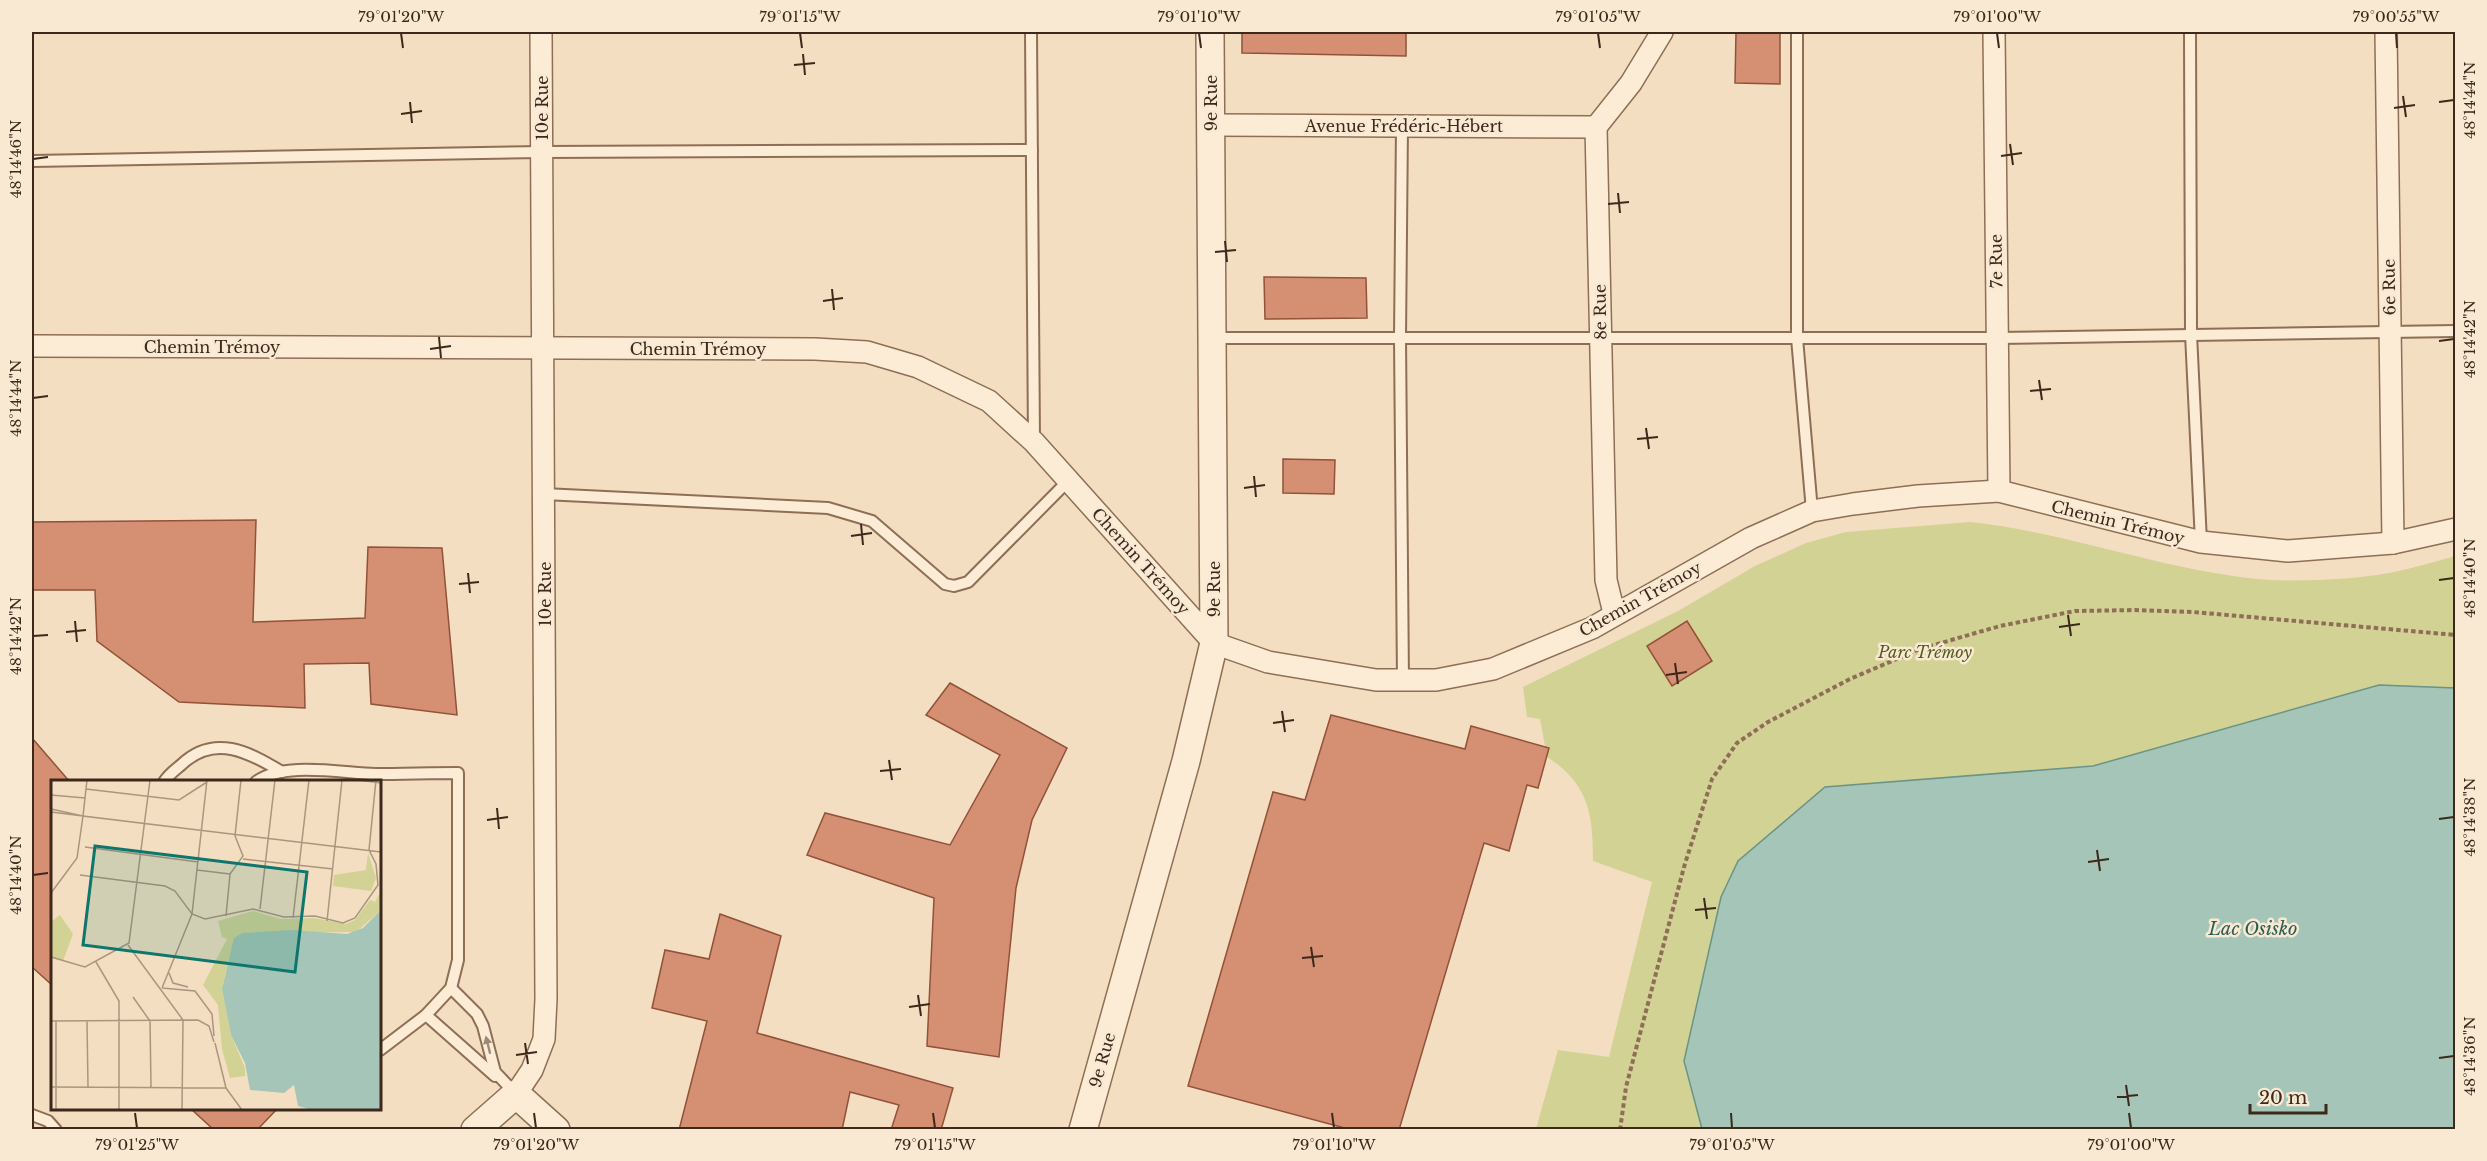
<svg xmlns="http://www.w3.org/2000/svg" width="2487" height="1161" font-family="'Libre Baskerville',serif">
  <style>
    .green { fill: #d2d294 }
    .water { fill: #a4c5b7; stroke: #6a9485; stroke-width: 1.5 }
    .building { fill: #d59073; stroke: #915239; stroke-width: 1.5 }
    .lines { fill: none; stroke-linecap: round; stroke-linejoin: round }
    .service-casing { stroke: #8f6e56; stroke-width: 14 }
    .minor-casing { stroke: #8f6e56; stroke-width: 24 }
    .tertiary-casing { stroke: #8f6e56; stroke-width: 30 }
    .path { stroke: #8f6e56; stroke-width: 4; stroke-dasharray: 4.5 3; stroke-linecap: butt }
    .service { stroke: #fcecd6; stroke-width: 10 }
    .minor { stroke: #fcecd6; stroke-width: 21 }
    .tertiary { stroke: #fcecd6; stroke-width: 27 }
    .oneway { fill: #9c8a79 }
    .ticks { fill: none; stroke: #3d281c; stroke-width: 2 }
    .labels { text-anchor: middle; dominant-baseline: central; stroke-width: 5; stroke-linejoin: round; paint-order: stroke }
    .street-label { font-size: 16px; fill: #3d281c; stroke: #f9e9d2 }
    .park-label { font-size: 16px; font-style: italic; fill: #535c20; stroke: #f9e9d2 }
    .water-label { font-size: 18px; font-style: italic; fill: #2a5e55; stroke: #f9e9d2 }
    .inset-road { fill: none; stroke: #aa957f; stroke-width: 1.5 }
    .view { fill: #0f766e; fill-opacity: 0.15; stroke: #0f766e; stroke-width: 3 }
    .inset-edge { fill: none; stroke: #3d281c; stroke-width: 3 }
    .neatline { fill: none; stroke: #3d281c; stroke-width: 2 }
    .ticks-label { font-size: 15px; text-anchor: middle; fill: #3d281c }
  </style>
  <rect width="100%" height="100%" fill="#f3dec1"/>
  <!-- green -->
  <path class="green" d="M1970,522C2064,532 2154,567 2248,578C2286,583 2351,580 2389,573C2411,569 2433,562 2455,556V688L2379,685L2093,766L1825,787L1684,1060L1702,1129H1536L1558,1050L1609,1057L1652,882L1593,861C1593,814 1589,784 1547,757L1540,719L1527,717L1523,687L1678,611L1755,566L1806,543L1846,532Z"/>
  <!-- water -->
  <path class="water" d="M2379,685L2455,688V1129H1702L1684,1061L1721,897L1738,861L1825,787L2093,766Z"/>
  <!-- building -->
  <g class="building">
    <path d="M1242,32H1406V56L1242,53Z"/>
    <path d="M1736,32H1780V84L1735,83Z"/>
    <path d="M1264,277L1366,278L1367,318L1265,319Z"/>
    <path d="M1283,459L1335,460L1334,494L1283,493Z"/>
    <path d="M256,520L253,622L365,618L368,547L442,548L457,715L371,704L369,663L304,664L305,708L179,702L97,641L95,590H32V522Z"/>
    <path d="M1687,621L1712,661L1672,686L1647,646Z"/>
    <path d="M950,683L1067,748L1032,820L1016,888L999,1057L927,1046L934,898L807,855L825,813L950,845L1000,755L926,715Z"/>
    <path d="M1331,715L1465,749L1471,726L1549,748L1538,788L1527,785L1509,851L1484,843L1399,1130H1352L1188,1086L1273,792L1305,800Z"/>
    <path d="M32,738L70,782H52V985L32,967Z"/>
    <path d="M720,914L781,936L757,1033L953,1088L941,1130H891L899,1105L850,1092L842,1130H679L707,1021L652,1008L665,950L709,959Z"/>
    <path d="M190,1108H278L257,1130H214Z"/>
  </g>
  <g class="lines">
    <!-- service casing -->
    <g class="service-casing">
      <g id="service">
        <path d="M1031,32L1034,442"/>
        <path d="M1797,32V338L1812,511"/>
        <path d="M2190,32L2191,334L2201,542"/>
        <path d="M1402,126L1400,338L1403,681"/>
        <path d="M32,161L542,152L1032,150"/>
        <path d="M1213,338H1997L2456,331"/>
        <path d="M544,494L828,508L872,521L945,584L954,586L968,582L1069,480"/>
        <path d="M164,782C168,775 175,770 181,765C214,733 249,752 282,772"/>
        <path d="M256,782C282,761 342,773 375,774C403,774 431,773 458,773V960L451,988L426,1015L380,1050"/>
        <path d="M451,988L477,1014L483,1026L495,1072L516,1094"/>
        <path d="M426,1015L495,1076"/>
        <path d="M32,1115L48,1121L56,1130"/>
      </g>
    </g>
    <!-- minor casing -->
    <g class="minor-casing">
      <g id="minor">
        <path d="M1994,32L1999,491"/>
        <path d="M2386,32L2393,543"/>
        <path d="M1211,125L1596,127"/>
        <path d="M32,346L815,349L867,352L918,367L989,401L1034,442L1214,643L1268,662L1376,680H1436L1493,669L1592,628L1751,538L1812,511L1853,504L1918,496L1999,491L2201,542L2288,551L2393,543L2456,529"/>
        <path d="M1614,613L1606,580L1596,127L1631,83L1662,32"/>
        <path d="M516,1094L532,1070L544,1039L546,999L541,32"/>
      </g>
    </g>
    <!-- tertiary casing -->
    <g class="tertiary-casing">
      <g id="tertiary">
        <path d="M475,1130L516,1094L556,1130"/>
        <path d="M1083,1130L1186,761L1214,643L1210,32"/>
      </g>
    </g>
    <!-- path -->
    <path class="path" d="M1620,1130L1626,1087L1684,867L1712,779L1737,743L1768,722L1850,679L1920,649L2000,626L2075,611L2135,610L2193,612L2456,635"/>
    <!-- service -->
    <use href="#service" class="service"/>
    <!-- minor -->
    <use href="#minor" class="minor"/>
    <!-- tertiary -->
    <use href="#tertiary" class="tertiary"/>
  </g>
  <!-- one-way arrows -->
  <defs><path id="oneway-solid" d="M-6-.8H1V-3.2L6.5 0L1 3.2V.8H-6Z" transform="scale(1.5)"/></defs>
  <use class="oneway" href="#oneway-solid" transform="translate(488 1045) rotate(-104)"/>
  <!-- ticks -->
  <path class="ticks" d="M401,33L403,48M800,33L802,48M1199,33L1201,48M1598,33L1600,48M1997,33L1999,48M2396,33L2397,48M803,54L805,75M794,65L815,63M2403,96L2406,117M410,102L412,123M2439,102L2454,100M2394,108L2415,105M401,114L422,111M2010,144L2013,165M2001,156L2022,153M33,159L48,157M1618,193L1620,213M1608,204L1629,202M1225,241L1227,262M1215,252L1236,250M832,289L834,310M823,301L843,298M439,337L441,358M2439,341L2454,339M430,349L451,346M2039,380L2042,400M2030,391L2051,389M33,398L48,396M1646,428L1649,449M1637,439L1658,437M1254,476L1256,497M1244,488L1265,485M861,524L863,545M851,536L872,533M468,573L470,593M2439,580L2454,578M459,584L479,582M2068,615L2071,636M75,621L77,642M2059,627L2080,624M66,632L86,630M33,636L48,635M1675,663L1678,684M1666,675L1687,672M1282,711L1285,732M1273,723L1294,720M889,760L892,780M880,771L901,769M497,808L499,829M2439,819L2454,817M487,820L508,817M2097,850L2100,871M2088,862L2109,859M33,875L48,873M1704,898L1707,919M1695,910L1716,908M1311,947L1314,967M1302,958L1323,956M918,995L921,1016M909,1007L930,1004M525,1043L528,1064M516,1055L537,1052M2439,1058L2454,1056M2126,1085L2129,1106M2117,1097L2138,1095M135,1113L137,1128M534,1113L536,1128M933,1113L935,1128M1332,1113L1334,1128M1731,1113L1732,1128M2129,1113L2131,1128"/>
  <g class="labels">
    <!-- street labels -->
    <g class="street-label">
      <text transform="translate(1211 103) rotate(-90)">9e Rue</text>
      <text transform="translate(542 108) rotate(-90)">10e Rue</text>
      <text x="1404" y="126">Avenue Frédéric-Hébert</text>
      <text transform="translate(1996 261) rotate(-91)">7e Rue</text>
      <text transform="translate(2389 287) rotate(-91)">6e Rue</text>
      <text transform="translate(1600 312) rotate(-91)">8e Rue</text>
      <text x="212" y="347">Chemin Trémoy</text>
      <text x="698" y="349">Chemin Trémoy</text>
      <text transform="translate(2118 522) rotate(14)">Chemin Trémoy</text>
      <text transform="translate(1141 561) rotate(48)">Chemin Trémoy</text>
      <text transform="translate(1214 589) rotate(-90)">9e Rue</text>
      <text transform="translate(545 594) rotate(-90)">10e Rue</text>
      <text transform="translate(1640 599) rotate(-29)">Chemin Trémoy</text>
      <text transform="translate(1102 1060) rotate(-74)">9e Rue</text>
    </g>
    <!-- park labels -->
    <g class="park-label">
      <text x="1925" y="652">Parc Trémoy</text>
    </g>
    <!-- water labels -->
    <g class="water-label">
      <text x="2253" y="929">Lac Osisko</text>
    </g>
  </g>
  <!-- overview -->
  <g transform="translate(51 780)">
    <rect width="330" height="330" fill="#f3dec1"/>
    <path d="M317,73L325,98L320,111L282,106L283,95L315,90ZM330,111V130L305,152L192,153L175,190L171,209L180,255L194,288V296L179,298L171,269L167,225L152,205L176,159L171,157L167,141L202,131L230,139L263,138L295,144L304,140L319,120L324,122ZM9,135L22,154L12,181L0,177V142Z" fill="#d2d294"/>
    <path d="M330,130V330H261L247,326L243,305L233,313L199,310L194,283L180,255L171,209L183,158L191,153L240,150L296,154L312,148Z" fill="#a4c5b7"/>
    <path class="inset-road" d="M36,0L32,36L330,72M307,0L330,3M35,9L128,20L156,2M0,15L34,18M0,29L32,36M0,32L32,36M34,67L147,82M318,70L325,0M192,79L282,89M146,90L179,94M29,95L114,106L124,111L141,134L154,139L202,129L233,137L264,136L292,143L304,138L327,105L325,84L318,70M0,113L26,78L32,36M209,129L224,0M175,136L179,94L192,76L184,56L190,0M242,138L258,0M276,141L291,0M77,165L132,240L131,330M0,177L34,187L78,163L99,0M45,182L68,221V330M118,193L122,203L137,207M111,208L141,134L156,0M111,208L144,211L161,234L163,256M82,217L99,241L100,307M0,241L147,240L158,246L163,262M5,241V330M36,241L37,307M164,263L175,308M0,307L175,308L191,330"/>
    <path class="view" d="M44,66L256,92L244,192L32,165Z"/>
    <rect width="330" height="330" class="inset-edge"/>
  </g>
  <!-- border -->
  <rect width="2487" height="1161" fill="none" stroke="#f9e9d2" stroke-width="66"/>
  <!-- scale -->
  <path d="M2250 1104v9h76v-9" fill="none" stroke="#3d281c" stroke-width="3"/>
  <text x="2259" y="1104" font-size="18" fill="#3d281c" stroke="#f9e9d2" stroke-width="4.5" paint-order="stroke">20 m</text>
  <rect x="33" y="33" width="2421" height="1095" class="neatline"/>
  <g class="ticks-label">
    <text x="401" y="22">79°01'20"W</text>
    <text x="800" y="22">79°01'15"W</text>
    <text x="1199" y="22">79°01'10"W</text>
    <text x="1598" y="22">79°01'05"W</text>
    <text x="1997" y="22">79°01'00"W</text>
    <text x="2396" y="22">79°00'55"W</text>
    <text transform="translate(2470 100) rotate(-90)" y="5">48°14'44"N</text>
    <text transform="translate(16 159) rotate(-90)" y="5">48°14'46"N</text>
    <text transform="translate(2470 339) rotate(-90)" y="5">48°14'42"N</text>
    <text transform="translate(16 398) rotate(-90)" y="5">48°14'44"N</text>
    <text transform="translate(2470 578) rotate(-90)" y="5">48°14'40"N</text>
    <text transform="translate(16 636) rotate(-90)" y="5">48°14'42"N</text>
    <text transform="translate(2470 817) rotate(-90)" y="5">48°14'38"N</text>
    <text transform="translate(16 875) rotate(-90)" y="5">48°14'40"N</text>
    <text transform="translate(2470 1056) rotate(-90)" y="5">48°14'36"N</text>
    <text x="137" y="1150">79°01'25"W</text>
    <text x="536" y="1150">79°01'20"W</text>
    <text x="935" y="1150">79°01'15"W</text>
    <text x="1334" y="1150">79°01'10"W</text>
    <text x="1732" y="1150">79°01'05"W</text>
    <text x="2131" y="1150">79°01'00"W</text>
  </g>
</svg>
